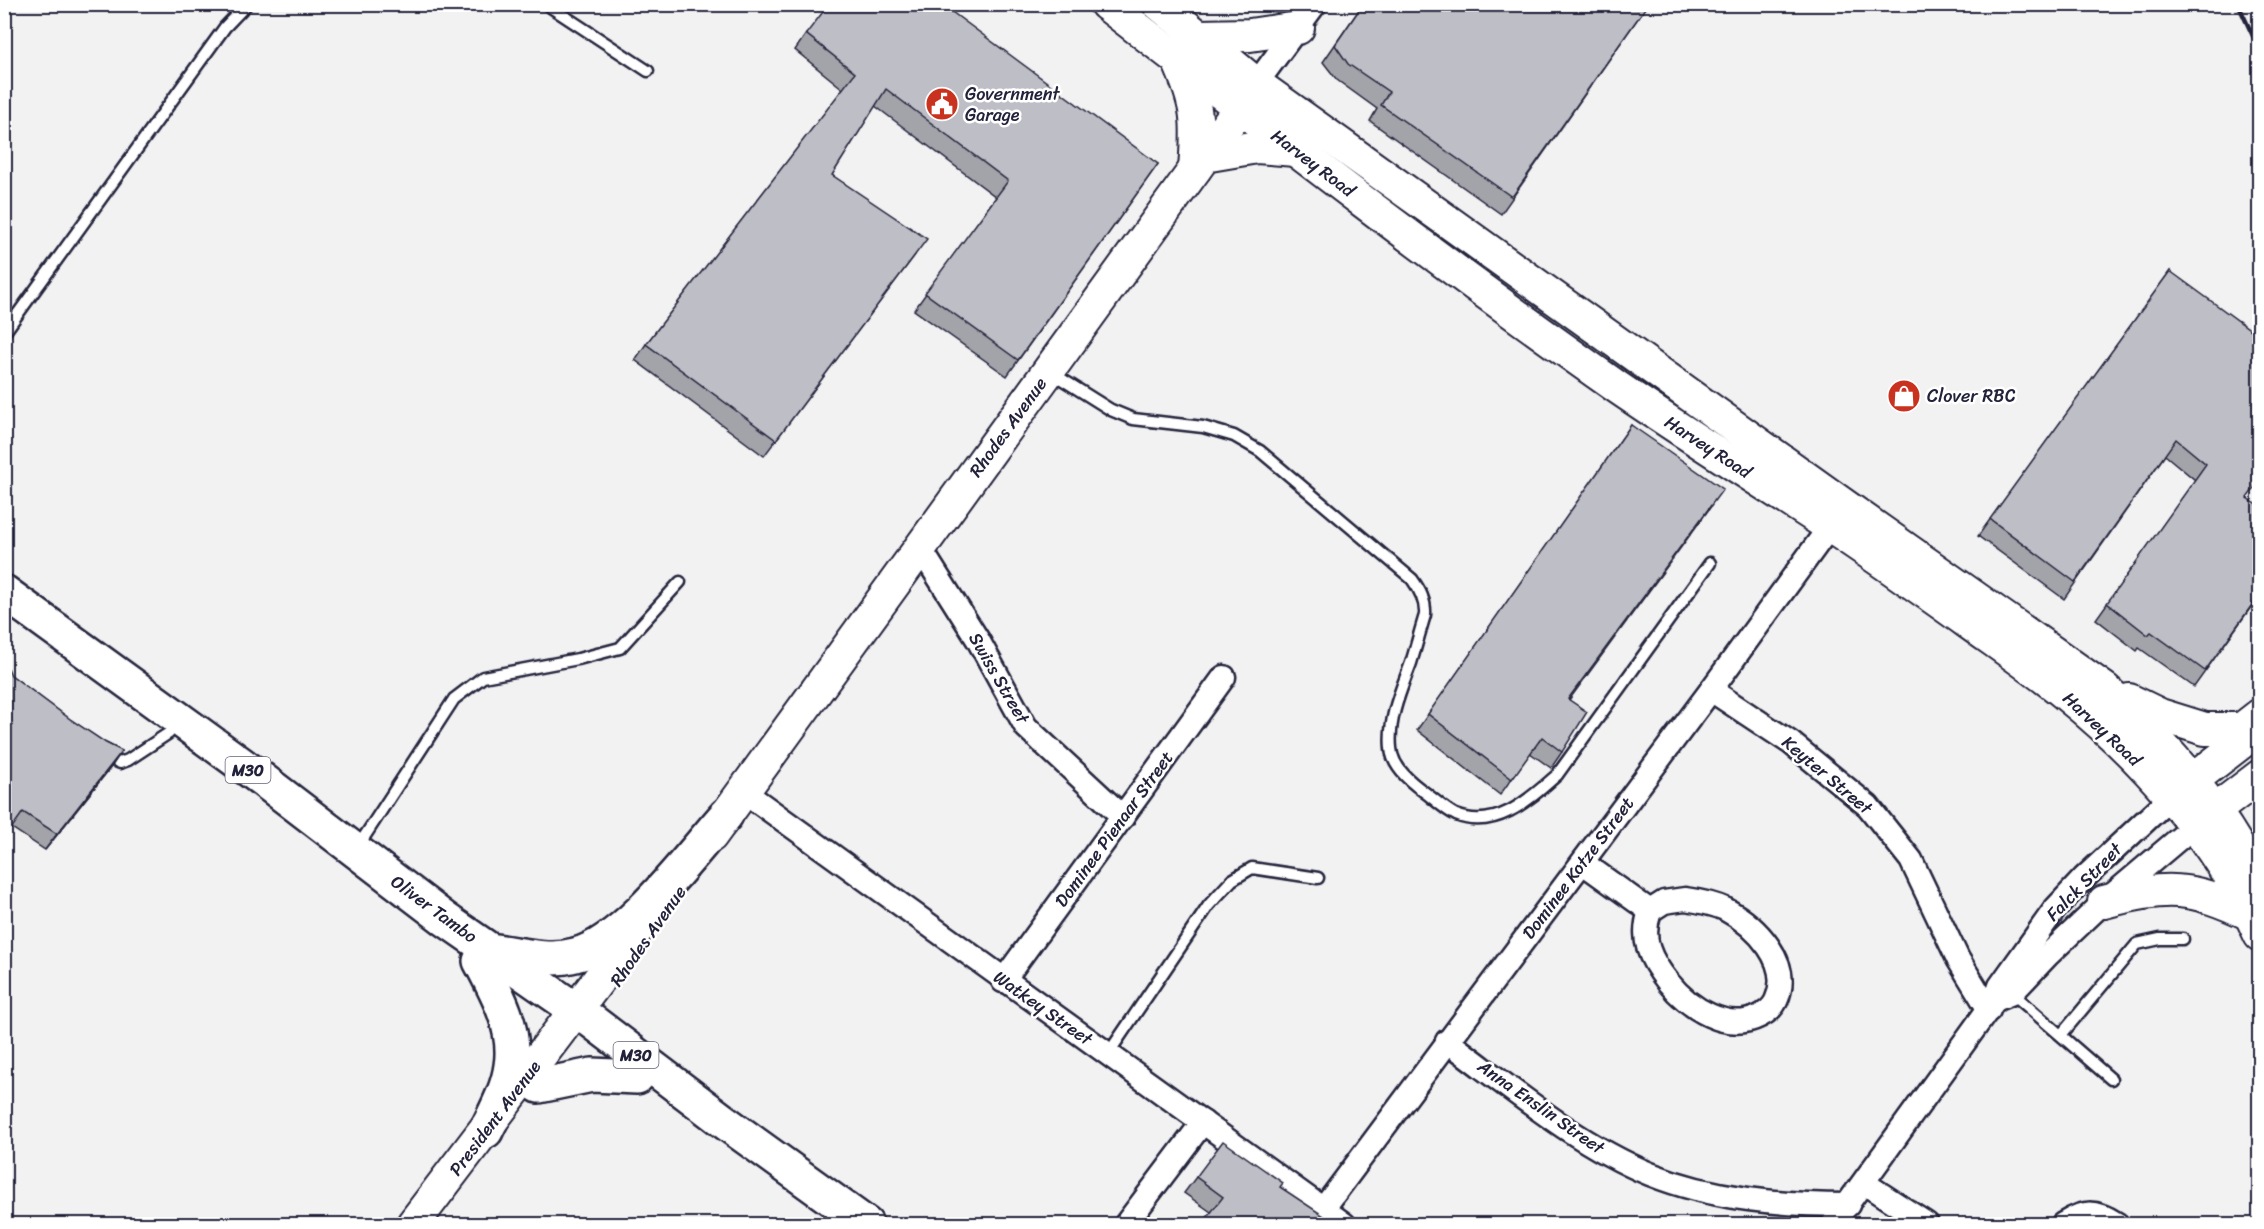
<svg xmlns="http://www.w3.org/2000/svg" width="2264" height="1229" font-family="Sriracha,sans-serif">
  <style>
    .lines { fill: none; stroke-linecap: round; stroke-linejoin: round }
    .lane-casing { stroke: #22223b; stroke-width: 15 }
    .street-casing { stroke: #22223b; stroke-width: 27 }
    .secondary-casing { stroke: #22223b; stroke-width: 36 }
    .primary-casing { stroke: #22223b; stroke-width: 38 }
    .lane { stroke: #fff; stroke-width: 10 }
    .street { stroke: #fff; stroke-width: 22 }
    .secondary { stroke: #fff; stroke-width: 32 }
    .primary { stroke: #fff; stroke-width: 33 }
    .rail { stroke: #22223b; stroke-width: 4.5 }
    .wall { fill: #a3a3aa; stroke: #22223b; stroke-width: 1.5 }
    .shaded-wall { fill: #85858b; stroke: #22223b; stroke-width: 1.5 }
    .building { fill: #bebec6; stroke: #22223b; stroke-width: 1.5 }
    .labels { text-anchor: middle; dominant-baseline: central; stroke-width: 5; stroke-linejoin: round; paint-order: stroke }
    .shield { fill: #fff; stroke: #646476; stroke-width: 1.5 }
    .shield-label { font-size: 16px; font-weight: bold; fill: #22223b }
    .poi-label { font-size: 18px; fill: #22223b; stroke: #fff; text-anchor: start }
    .street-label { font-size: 18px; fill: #22223b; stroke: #fff }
  </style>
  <rect width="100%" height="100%" fill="#f2f2f3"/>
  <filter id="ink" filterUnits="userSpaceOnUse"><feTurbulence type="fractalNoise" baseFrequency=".0167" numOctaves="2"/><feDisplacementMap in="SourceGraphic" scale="12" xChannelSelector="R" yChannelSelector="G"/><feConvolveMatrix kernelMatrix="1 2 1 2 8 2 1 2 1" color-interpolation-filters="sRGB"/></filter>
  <g filter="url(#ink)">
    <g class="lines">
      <!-- lane casing -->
      <g class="lane-casing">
        <g id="lane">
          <path d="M546,4L648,71"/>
          <path d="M4,333L225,27L247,4"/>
          <path d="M1052,373L1111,410L1133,419L1203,427L1234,436L1260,451L1412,579C1420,590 1426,601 1425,615C1420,631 1416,647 1411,663C1401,690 1388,719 1391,748C1392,766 1409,781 1423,791C1433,798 1445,810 1456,815C1496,831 1530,799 1557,775L1710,563"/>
          <path d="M102,755L120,763L128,760L169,733"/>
          <path d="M357,848L454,699L483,677L578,659L620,648L680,582"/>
          <path d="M2012,993L2111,1079"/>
          <path d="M2061,1035L2137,944L2160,939H2183"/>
          <path d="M1108,1054L1209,905L1232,880L1252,868L1318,878"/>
        </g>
      </g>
      <!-- street casing -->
      <g class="street-casing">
        <g id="street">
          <path d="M1256,84L1315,4"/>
          <path d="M920,548L978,640L1026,727L1123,817"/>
          <path d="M1711,690L1791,743L1868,806L1911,860L1958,959L1989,1010"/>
          <path d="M743,791L1344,1224"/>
          <path d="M1583,863L1650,911"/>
          <path d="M1685,899C1699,901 1712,903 1725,909C1755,925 1794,963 1776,1001C1773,1007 1766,1013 1760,1016C1727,1033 1689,1008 1668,982C1650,959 1640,940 1650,911L1664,902Z"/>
          <path d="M1003,981L1224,677"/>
          <path d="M1995,1000L2012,993L2048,955L2104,902L2194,826"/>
          <path d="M1447,1041C1511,1088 1575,1143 1650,1174C1712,1199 1781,1205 1848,1205"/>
          <path d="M1864,1183L1927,1224"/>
          <path d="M1323,1209L1711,690L1839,514"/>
          <path d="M1126,1224L1203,1122"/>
          <path d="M1833,1224L1995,1000L2000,986L2055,909L2084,878L2171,797"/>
          <path d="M2063,1224C2085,1210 2096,1210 2117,1224"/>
        </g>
      </g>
      <!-- secondary casing -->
      <g class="secondary-casing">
        <g id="secondary">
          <path d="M1106,4C1274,134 1443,265 1617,387C1687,435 1759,480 1831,527C1877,557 1921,589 1966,621C1998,644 2032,667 2063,692C2144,757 2218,840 2260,935"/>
          <path d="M1159,4L1256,84L1845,506L2106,690C2170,748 2220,808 2260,886"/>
          <path d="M1199,36L1250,35L1298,28"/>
          <path d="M1178,60C1198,105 1199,120 1195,169"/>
          <path d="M1204,156L1257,147L1295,150"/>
          <path d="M2129,700L2160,715L2205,729H2242L2260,715"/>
          <path d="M2177,792L2260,728"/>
          <path d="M2201,821L2260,776"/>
          <path d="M711,836L1251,92"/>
          <path d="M2104,902C2168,885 2190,886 2250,914"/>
          <path d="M413,1224L648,915"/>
        </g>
      </g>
      <!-- primary casing -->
      <g class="primary-casing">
        <g id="primary">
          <path d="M4,592L263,780L445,919L589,1019L722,1120L866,1224"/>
          <path d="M497,951C523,955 550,962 575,955C627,942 690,855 726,815"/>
          <path d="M480,961C497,993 517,1029 511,1066C508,1089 496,1110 486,1131"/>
          <path d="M539,1086L592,1075L637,1077"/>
        </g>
      </g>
      <!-- lane -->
      <use href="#lane" class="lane"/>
      <!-- street -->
      <use href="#street" class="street"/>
      <!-- secondary -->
      <use href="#secondary" class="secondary"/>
      <!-- primary -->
      <use href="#primary" class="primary"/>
      <!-- rail -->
      <g class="rail">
        <path d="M2238,4L2260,51"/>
        <path d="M2251,4L2260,23"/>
      </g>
    </g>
    <!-- wall -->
    <g class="wall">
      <path d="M1363,4H1648L1501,214L1370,121L1377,109L1337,80L1323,62Z"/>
      <path d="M806,34L1158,164L1007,376L914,310L996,197L875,106L832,175L915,255L764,456L635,360L646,344L843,89L795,50Z"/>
      <path d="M2170,271L2248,498L2259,596L2194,687L2139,648L2137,651L2096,619L2195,480L2165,455L2064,599L1978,536Z"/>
      <path d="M1631,425L1712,505L1569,700L1562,752L1551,768L1530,753L1500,795L1417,730Z"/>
      <path d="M11,675L70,719L106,743L122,751L111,767L45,850L12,828Z"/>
      <path d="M1196,1177L1280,1187L1211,1212L1184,1193Z"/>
    </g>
    <!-- shaded-wall -->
    <path class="shaded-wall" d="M122,751L111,767L45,850L57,834Z"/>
    <!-- building -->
    <g class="building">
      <path d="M829,4H941L1158,164L1018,360L925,293L1008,181L886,89L832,175L927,239L776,440L646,344L855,73L806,34Z"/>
      <path d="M1363,4H1648L1512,197L1381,105L1389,92L1348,64L1335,45Z"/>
      <path d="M2170,271L2259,336V482L2247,498L2259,506V595L2205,671L2151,632L2148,635L2107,603L2206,464L2176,439L2075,582L1990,519Z"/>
      <path d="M1631,425L1723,489L1568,699L1587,712L1562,752L1542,737L1512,779L1428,714Z"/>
      <path d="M4,666L8,668L11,675L70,719L106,743L122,751L57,834L23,812L4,839Z"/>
      <path d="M1223,1141L1283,1183L1280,1187L1336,1224H1202L1223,1197L1196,1177Z"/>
      <path d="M1172,1219L1179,1224H1168Z"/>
    </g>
  </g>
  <!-- icons -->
  <defs>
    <g id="civic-disc" transform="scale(1.725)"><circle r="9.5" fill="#c8321e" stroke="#fff"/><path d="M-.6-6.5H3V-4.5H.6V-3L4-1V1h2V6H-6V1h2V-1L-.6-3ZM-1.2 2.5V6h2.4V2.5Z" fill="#fff"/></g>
    <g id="shop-disc" transform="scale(1.725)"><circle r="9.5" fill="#c8321e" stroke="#fff"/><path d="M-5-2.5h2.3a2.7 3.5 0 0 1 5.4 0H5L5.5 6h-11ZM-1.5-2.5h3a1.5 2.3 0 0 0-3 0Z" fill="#fff"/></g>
  </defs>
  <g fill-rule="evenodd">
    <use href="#civic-disc" x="942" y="104"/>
    <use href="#shop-disc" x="1904" y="396"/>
  </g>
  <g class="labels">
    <!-- shield labels -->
    <g class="shield">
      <rect x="225.5" y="757" width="45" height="26" rx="4.5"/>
      <rect x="613.5" y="1042" width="45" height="26" rx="4.5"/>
    </g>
    <g class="shield-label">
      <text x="248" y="770">M30</text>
      <text x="636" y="1055">M30</text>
    </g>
    <!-- poi labels -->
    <g class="poi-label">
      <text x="965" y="94">Government<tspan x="965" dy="21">Garage</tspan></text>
      <text x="1927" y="396">Clover RBC</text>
    </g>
    <!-- street labels -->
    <g class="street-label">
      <text transform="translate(1313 163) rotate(37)">Harvey Road</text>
      <text transform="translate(1008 427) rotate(-54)">Rhodes Avenue</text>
      <text transform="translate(1708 447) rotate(33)">Harvey Road</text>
      <text transform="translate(999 678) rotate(60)">Swiss Street</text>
      <text transform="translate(2102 729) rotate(43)">Harvey Road</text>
      <text transform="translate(1827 775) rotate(40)">Keyter Street</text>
      <text transform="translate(1114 829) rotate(-54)">Dominee Pienaar Street</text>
      <text transform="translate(1578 868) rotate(-53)">Dominee Kotze Street</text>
      <text transform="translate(2084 882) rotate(-46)">Falck Street</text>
      <text transform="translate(434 909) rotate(36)">Oliver Tambo</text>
      <text transform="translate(648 936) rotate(-55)">Rhodes Avenue</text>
      <text transform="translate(1043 1008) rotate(35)">Watkey Street</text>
      <text transform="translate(1541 1107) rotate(35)">Anna Enslin Street</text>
      <text transform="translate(495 1118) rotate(-53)">President Avenue</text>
    </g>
  </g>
  <!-- margin -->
  <rect width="2264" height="1229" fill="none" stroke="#fff" stroke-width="24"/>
  <rect x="12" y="12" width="2240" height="1205" fill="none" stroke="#22223b" stroke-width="2" filter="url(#ink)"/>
</svg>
